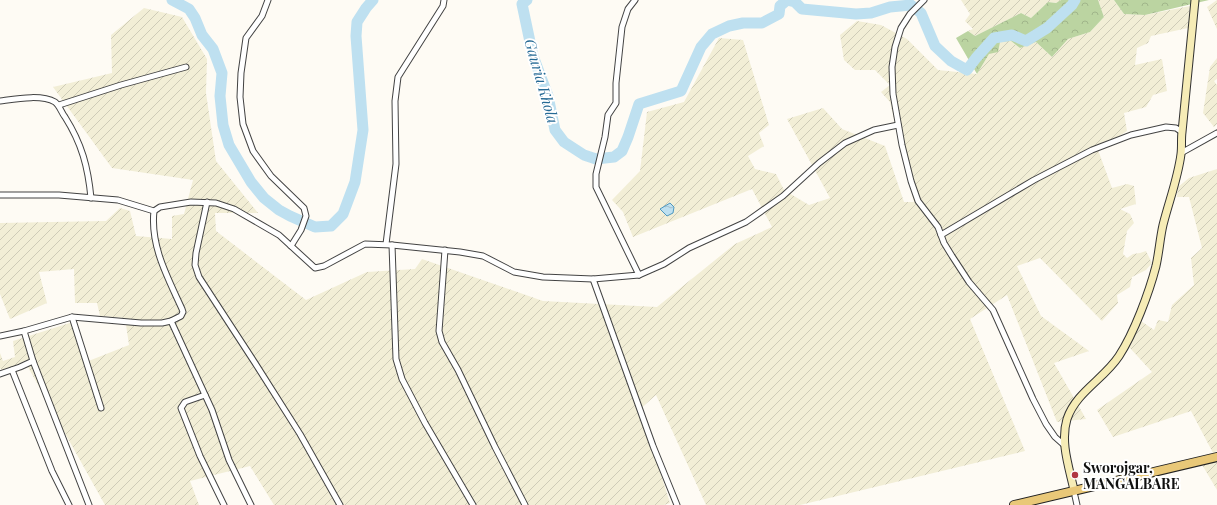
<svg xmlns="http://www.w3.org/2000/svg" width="1217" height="505" font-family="'Playfair Display',serif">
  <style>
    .farmland { fill: url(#farmland-furrows) }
    .forest { fill: url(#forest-crowns) }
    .water { fill: url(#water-ripples); stroke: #4d97bf }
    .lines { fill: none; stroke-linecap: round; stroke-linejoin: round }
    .river { stroke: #bee0f0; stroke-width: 11 }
    .street-casing { stroke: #434343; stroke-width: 7 }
    .secondary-casing { stroke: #323232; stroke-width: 9 }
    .primary-casing { stroke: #212121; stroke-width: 10 }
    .street { stroke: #fff; stroke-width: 5 }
    .secondary { stroke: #f6ecb6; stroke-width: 7 }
    .primary { stroke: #e9c878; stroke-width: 8 }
    .poi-dot { fill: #b13742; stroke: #fff; stroke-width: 1.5 }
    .labels { text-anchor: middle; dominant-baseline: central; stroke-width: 4; stroke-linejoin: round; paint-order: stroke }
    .poi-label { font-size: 14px; font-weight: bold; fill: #101010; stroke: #fff; text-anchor: start }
    .water-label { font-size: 15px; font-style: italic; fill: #266a95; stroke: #fff }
  </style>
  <defs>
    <pattern id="farmland-furrows" width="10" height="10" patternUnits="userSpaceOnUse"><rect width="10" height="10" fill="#f2eed6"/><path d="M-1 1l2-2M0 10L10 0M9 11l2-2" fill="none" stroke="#cecbb7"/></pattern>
    <pattern id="forest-crowns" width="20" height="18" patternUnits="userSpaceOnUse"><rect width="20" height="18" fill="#bbd4a1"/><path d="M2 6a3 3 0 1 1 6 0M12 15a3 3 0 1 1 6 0" fill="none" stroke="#a0b58a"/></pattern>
    <pattern id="water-ripples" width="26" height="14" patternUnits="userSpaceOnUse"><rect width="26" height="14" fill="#bee0f0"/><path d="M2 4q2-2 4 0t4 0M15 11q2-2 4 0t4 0" fill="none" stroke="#a2bfcd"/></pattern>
  </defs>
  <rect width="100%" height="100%" fill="#fefbf4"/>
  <!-- farmland -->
  <g class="farmland">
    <path d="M961,0H1061L1056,3L1048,2L1031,18L1021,13L975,36L968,31L973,29L965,21L970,14Z"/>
    <path d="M1098,0H1114L1124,14L1145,15L1190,6L1188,28L1151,36L1148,43L1137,48L1135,65L1162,59L1167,91L1153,95L1146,107L1124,113L1127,131L1098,150L1112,188L1127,184L1134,186L1136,204L1120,209L1130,214L1134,223L1127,231L1123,254L1127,258L1133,254L1140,253L1146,251L1152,263L1146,270L1132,277L1130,287L1117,295L1118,303L1102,321L1040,258L1017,266L1041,316L1089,351L1054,363L1086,419L1057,422L1007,295L970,319L1025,451L800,505H706L656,395L640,409L670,503L664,505H274L250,466L190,481L199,505H105L28,367L2,371L0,368V353L3,361L15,357L13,341L76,321L86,362L129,345L125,318L100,316L97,303H75L74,269L39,272L47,303L10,319L0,294V223L106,221L120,208L130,211L136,236L172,239V216L184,214L193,180L112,168L53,87L112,73L111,35L144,8L182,17L207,59L206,93L216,161L258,213H215L216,231L306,300L367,272L415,269L422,259L543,301L657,307L735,244L772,227L752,189L633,237L623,212L612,200L640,171L647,112L684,102L719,38L743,40L769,125L759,133L764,146L748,156L755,169L776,174L784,190L809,205L830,198L787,119L823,108L842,129L885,146L904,202H914L890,102L881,92L890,85L875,70H855L844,60L840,35L857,21L881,25L907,39L938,70L977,74L989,54L999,42L1011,41L1020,48L1036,42L1052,57L1068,39L1090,32L1104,17Z"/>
    <path d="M1217,0V29L1207,7Z"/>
    <path d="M1217,58V79L1214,81L1217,85V124L1214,127L1203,113L1210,67Z"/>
    <path d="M1217,169V451L1213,453L1191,411L1113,437L1097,410L1152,372L1129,347L1141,321L1154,330L1158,320L1168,322L1172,305L1194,285L1191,258L1202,248L1189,197H1177L1178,187L1189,178Z"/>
    <path d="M1217,459V490L1201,463Z"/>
  </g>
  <!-- forest -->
  <g class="forest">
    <path d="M1061,0H1098L1104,17L1090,32L1068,39L1052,57L1036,42L1020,48L1011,41L1000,42L998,52L989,54L977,74L956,38L968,31L975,36L1021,13L1031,18L1048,2L1056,3Z"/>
    <path d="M1114,0H1209L1145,15L1124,14Z"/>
  </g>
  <!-- water -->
  <path class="water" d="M670,203L674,207L673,213L667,216L660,209Z"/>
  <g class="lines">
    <!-- river -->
    <g class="river">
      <path d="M172,0L189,9L195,18L202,35L213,49L222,73L220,96L223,125L229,145L251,182L264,198L279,210L290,216L315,227L331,226L343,214L355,182L363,130L356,36L357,22L366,8L373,0"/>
      <path d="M527,0L522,4L533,56L548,96L555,130L564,142L584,155L596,159L614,157L622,151L628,137L639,104L681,91L701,47L712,34L729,26L743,23H762L779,14L780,6L787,0L795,2L802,9L856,14L871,13L890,7L911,5L921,13L935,46L951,61L967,70L976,58L994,38L1012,35L1026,41L1047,28L1072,5L1075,0"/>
    </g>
    <!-- street casing -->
    <g class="street-casing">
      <g id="street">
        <path d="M268,0L262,16L246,38L241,73L240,97L243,124L253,151L271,176L304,208L306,216L301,230L291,246"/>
        <path d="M635,0L628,9L622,27L616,83V103L608,115L605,137L596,174V187L639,275"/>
        <path d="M924,0L910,14L901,28L895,47L892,67L893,94L902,145L911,181L918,201L938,227L944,243L952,256L969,282L993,310L1033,399L1046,424L1055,437L1064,445"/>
        <path d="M0,101C15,99 41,94 55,102C60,106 61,112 65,117C82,144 88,167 91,198"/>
        <path d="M59,105L121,85L186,67"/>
        <path d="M1181,153L1217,133"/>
        <path d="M0,195H59L118,200L154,211L160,207L191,202L216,203L234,209L279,235L315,268L324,266L365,244L392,245L460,252L483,256L514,272L543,277L593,279L639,275L664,264L689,248L746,222L783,196L819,163L845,143L874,130L898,125"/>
        <path d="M207,202L196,253L195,265L199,277L255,363L300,434L340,505"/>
        <path d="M941,235L1034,180L1092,150L1131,135L1166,127L1176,128L1182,132"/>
        <path d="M386,244L396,164L395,101L398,77L443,6L444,0"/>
        <path d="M392,245L396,359L402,379L425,423L473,505"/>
        <path d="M445,250L440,318L439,331L442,342L458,370L495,447L525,505"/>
        <path d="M593,279L653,446L677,505"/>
        <path d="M72,317L101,408"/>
        <path d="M171,321L212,410L229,460L251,505"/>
        <path d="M0,336L24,331L72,317L141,323H162L171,321L181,316L183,312L182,309C168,278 150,246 154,211"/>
        <path d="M33,361L89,505"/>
        <path d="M12,370L52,471L69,505"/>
        <path d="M0,374L20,367L33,361L24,331"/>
        <path d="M205,395L185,402L181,408L200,456L224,505"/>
        <path d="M1075,496L1077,505"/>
      </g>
    </g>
    <!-- secondary casing -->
    <g class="secondary-casing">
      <path id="secondary" d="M1074,490C1069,467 1060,442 1067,419C1076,392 1104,379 1119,356C1134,333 1149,293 1156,266C1159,253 1160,238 1163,225C1169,201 1178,178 1181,154C1182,147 1181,139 1182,132L1195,0"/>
    </g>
    <!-- primary casing -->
    <g class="primary-casing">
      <path id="primary" d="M1014,505L1217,457"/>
    </g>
    <!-- street -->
    <use href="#street" class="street"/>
    <!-- secondary -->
    <use href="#secondary" class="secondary"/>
    <!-- primary -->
    <use href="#primary" class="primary"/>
  </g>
  <!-- markers -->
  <circle class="poi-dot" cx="1075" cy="475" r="4"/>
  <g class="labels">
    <!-- poi labels -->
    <g class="poi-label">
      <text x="1083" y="467">Sworojgar,<tspan x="1083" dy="16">MANGALBARE</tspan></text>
    </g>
    <!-- water labels -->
    <g class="water-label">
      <text transform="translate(542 81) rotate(74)">Gauria Khola</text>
    </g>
  </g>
</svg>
